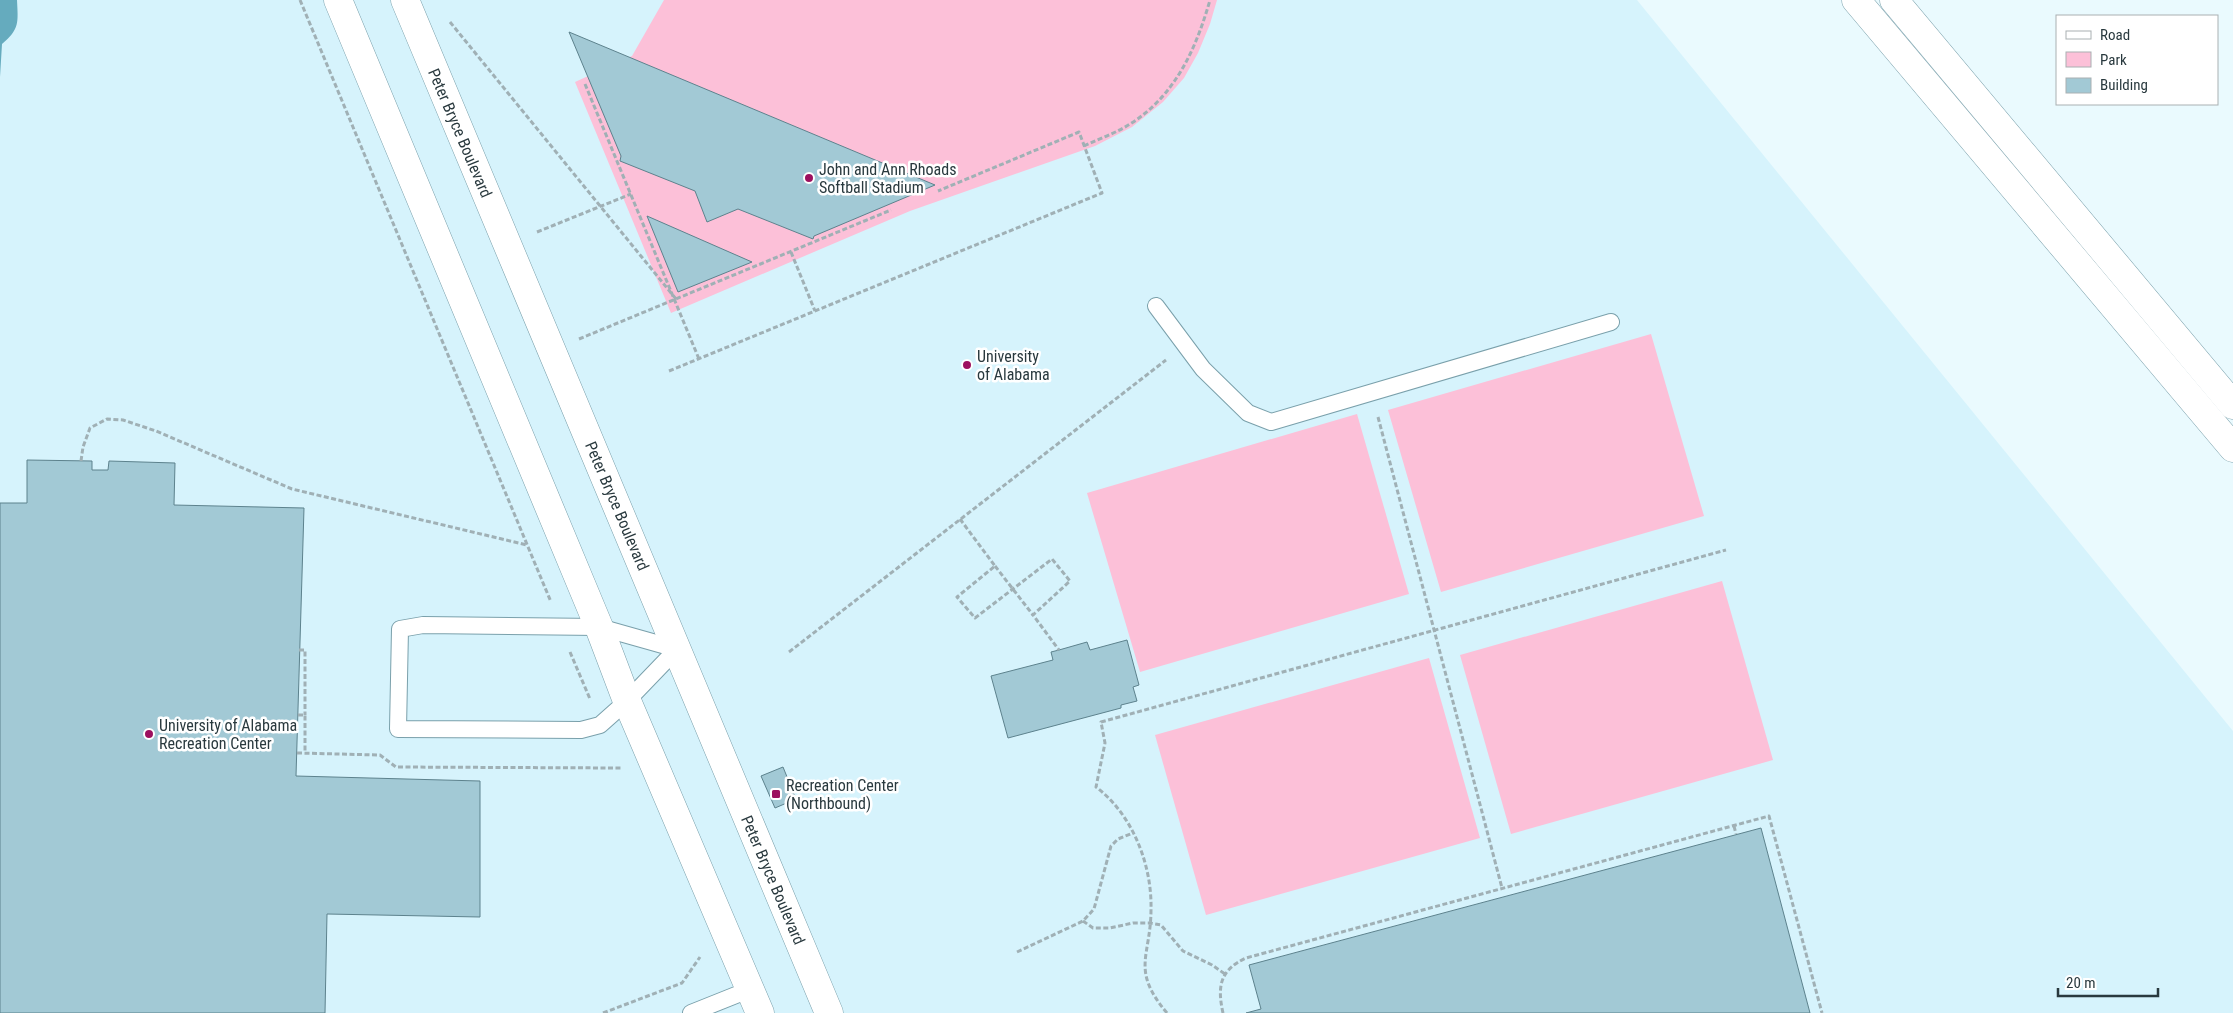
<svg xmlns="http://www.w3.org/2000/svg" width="2233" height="1013" font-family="'Roboto Condensed',sans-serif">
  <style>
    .built { fill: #d6f3fc }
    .green { fill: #fcc0d8 }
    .water { fill: #65abbe }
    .building { fill: #a2c9d5; stroke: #5d828d }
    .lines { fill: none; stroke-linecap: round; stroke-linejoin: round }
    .lane-casing { stroke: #7aa0ab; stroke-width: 18 }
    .secondary-casing { stroke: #7aa0ab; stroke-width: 29 }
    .highway-casing { stroke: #7aa0ab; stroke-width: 29 }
    .path { stroke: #a0b0b5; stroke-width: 3; stroke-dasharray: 5 2.5; stroke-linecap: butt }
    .lane { stroke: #fff; stroke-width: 16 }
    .secondary { stroke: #fff; stroke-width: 28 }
    .highway { stroke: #fff; stroke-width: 28 }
    .poi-dot { fill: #9c105f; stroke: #fff; stroke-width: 2 }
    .labels { text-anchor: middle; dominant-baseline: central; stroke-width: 5; stroke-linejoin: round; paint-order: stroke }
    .street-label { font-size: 16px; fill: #29393e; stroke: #fff }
    .poi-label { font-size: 16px; fill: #29393e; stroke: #fff; text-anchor: start }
  </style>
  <rect width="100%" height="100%" fill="#eafafe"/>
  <!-- built -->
  <path class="built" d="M0,0H1637L2233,731V1013H0Z"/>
  <!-- green -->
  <g class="green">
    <path d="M664,0H1217L1210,24L1198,53L1184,78L1163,102L1132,127L1095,146L910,211L671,313L575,82L632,56Z"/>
    <path d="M1651,334L1704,516L1441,592L1388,410Z"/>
    <path d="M1357,414L1409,594L1140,672L1087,493Z"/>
    <path d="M1722,581L1773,760L1511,834L1460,655Z"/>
    <path d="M1429,658L1480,838L1206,915L1155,735Z"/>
  </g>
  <!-- water -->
  <path class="water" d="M0,0H17C18,22 20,29 2,44L0,77Z"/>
  <!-- building -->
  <g class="building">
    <path d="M569,32L935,185L814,236L813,239L738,209L707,222L695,191L620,161L621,156Z"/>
    <path d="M647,216L752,262L678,292Z"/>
    <path d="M27,460L92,461V470H108L109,461L175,463L174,505L304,508L296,776L480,781V917L327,914L325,1013H0V503H27Z"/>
    <path d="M1127,640L1139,685L1133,687L1137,701L1121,705V708L1008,738L991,676L1053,660L1051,652L1059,650L1087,642L1090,650Z"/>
    <path d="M783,767L796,799L775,808L761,776Z"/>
    <path d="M1761,828L1810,1013H1246L1261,1009L1249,965Z"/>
  </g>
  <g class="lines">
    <!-- lane casing -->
    <g class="lane-casing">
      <g id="lane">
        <path d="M1156,306L1203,369L1248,413L1271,422L1611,322"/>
        <path d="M423,625L599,627L677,649L627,701L600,725L581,730L398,729L400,629Z"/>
        <path d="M691,1013L751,989"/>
      </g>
    </g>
    <!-- secondary casing -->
    <g class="secondary-casing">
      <g id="secondary">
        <path d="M338,0L599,627L627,701L760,1013"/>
        <path d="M405,0L829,1013"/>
      </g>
    </g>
    <!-- highway casing -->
    <g class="highway-casing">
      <g id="highway">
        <path d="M1856,0L2233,448"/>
        <path d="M1894,0L2233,405"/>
      </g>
    </g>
    <!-- path -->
    <g class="path">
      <path d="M300,0L551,602"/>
      <path d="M450,22L676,299"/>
      <path d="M585,84L699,359"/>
      <path d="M1084,146C1099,139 1116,133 1130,124C1175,96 1196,49 1210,0"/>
      <path d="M537,232L631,194"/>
      <path d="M791,252L815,311"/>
      <path d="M579,339L891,210"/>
      <path d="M669,371L1102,193L1079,132L938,191"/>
      <path d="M1378,417L1502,888"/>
      <path d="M81,461L83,447L90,428L107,419L123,420L156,431L292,489L527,545"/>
      <path d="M960,519L995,566L957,597L975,618L1052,559L1070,581L1033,615L1059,650"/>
      <path d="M995,566L1033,615"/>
      <path d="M299,650H305V715"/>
      <path d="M570,652L590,699"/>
      <path d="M789,652L1166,360"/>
      <path d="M298,715H305V753"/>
      <path d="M297,753L380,755L396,767L621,768"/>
      <path d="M1734,826L1736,834"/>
      <path d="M1083,921L1093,928H1110L1133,923H1150L1161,925L1183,951L1212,965L1225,974"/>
      <path d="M1017,952L1083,921L1094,909L1111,846L1118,839L1133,833"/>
      <path d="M603,1013L682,983L700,957"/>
      <path d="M1167,1013C1130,969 1151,957 1151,909C1152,864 1132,814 1096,787L1105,743L1101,722L1726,550"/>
      <path d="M1223,1013C1217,986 1220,970 1246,958L1769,816L1822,1013"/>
    </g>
    <!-- lane -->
    <use href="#lane" class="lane"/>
    <!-- secondary -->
    <use href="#secondary" class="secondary"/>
    <!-- highway -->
    <use href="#highway" class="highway"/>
  </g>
  <!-- markers -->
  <g class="poi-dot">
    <circle cx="809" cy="178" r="5"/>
    <circle cx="967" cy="365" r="5"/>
    <circle cx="149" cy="734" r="5"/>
    <rect x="771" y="789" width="10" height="10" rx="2.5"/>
  </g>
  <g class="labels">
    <!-- street labels -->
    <g class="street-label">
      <text transform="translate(460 133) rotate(67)">Peter Bryce Boulevard</text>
      <text transform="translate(617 506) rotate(67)">Peter Bryce Boulevard</text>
      <text transform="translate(773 880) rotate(67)">Peter Bryce Boulevard</text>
    </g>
    <!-- poi labels -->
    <g class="poi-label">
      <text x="819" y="169">John and Ann Rhoads<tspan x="819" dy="18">Softball Stadium</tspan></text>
      <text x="977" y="356">University<tspan x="977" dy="18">of Alabama</tspan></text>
      <text x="159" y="725">University of Alabama<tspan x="159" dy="18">Recreation Center</tspan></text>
      <text x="786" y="785">Recreation Center<tspan x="786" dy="18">(Northbound)</tspan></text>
    </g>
  </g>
  <!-- legend -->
  <rect x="2056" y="15" width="162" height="90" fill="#ffffff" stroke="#a9b0b2"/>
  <rect x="2066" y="31" width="25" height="8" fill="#ffffff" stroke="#a9b0b2"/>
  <text x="2100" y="40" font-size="15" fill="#29393e">Road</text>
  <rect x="2066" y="52" width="25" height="15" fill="#fcc0d8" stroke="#a9b0b2"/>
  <text x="2100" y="65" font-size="15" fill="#29393e">Park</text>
  <rect x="2066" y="78" width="25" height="15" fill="#a2c9d5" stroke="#a9b0b2"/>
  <text x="2100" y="90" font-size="15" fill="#29393e">Building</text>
  <!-- scale -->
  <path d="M2058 988v8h100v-8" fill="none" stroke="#29393e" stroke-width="2.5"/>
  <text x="2066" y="988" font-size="15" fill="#29393e" stroke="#ffffff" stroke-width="4" paint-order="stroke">20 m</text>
</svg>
